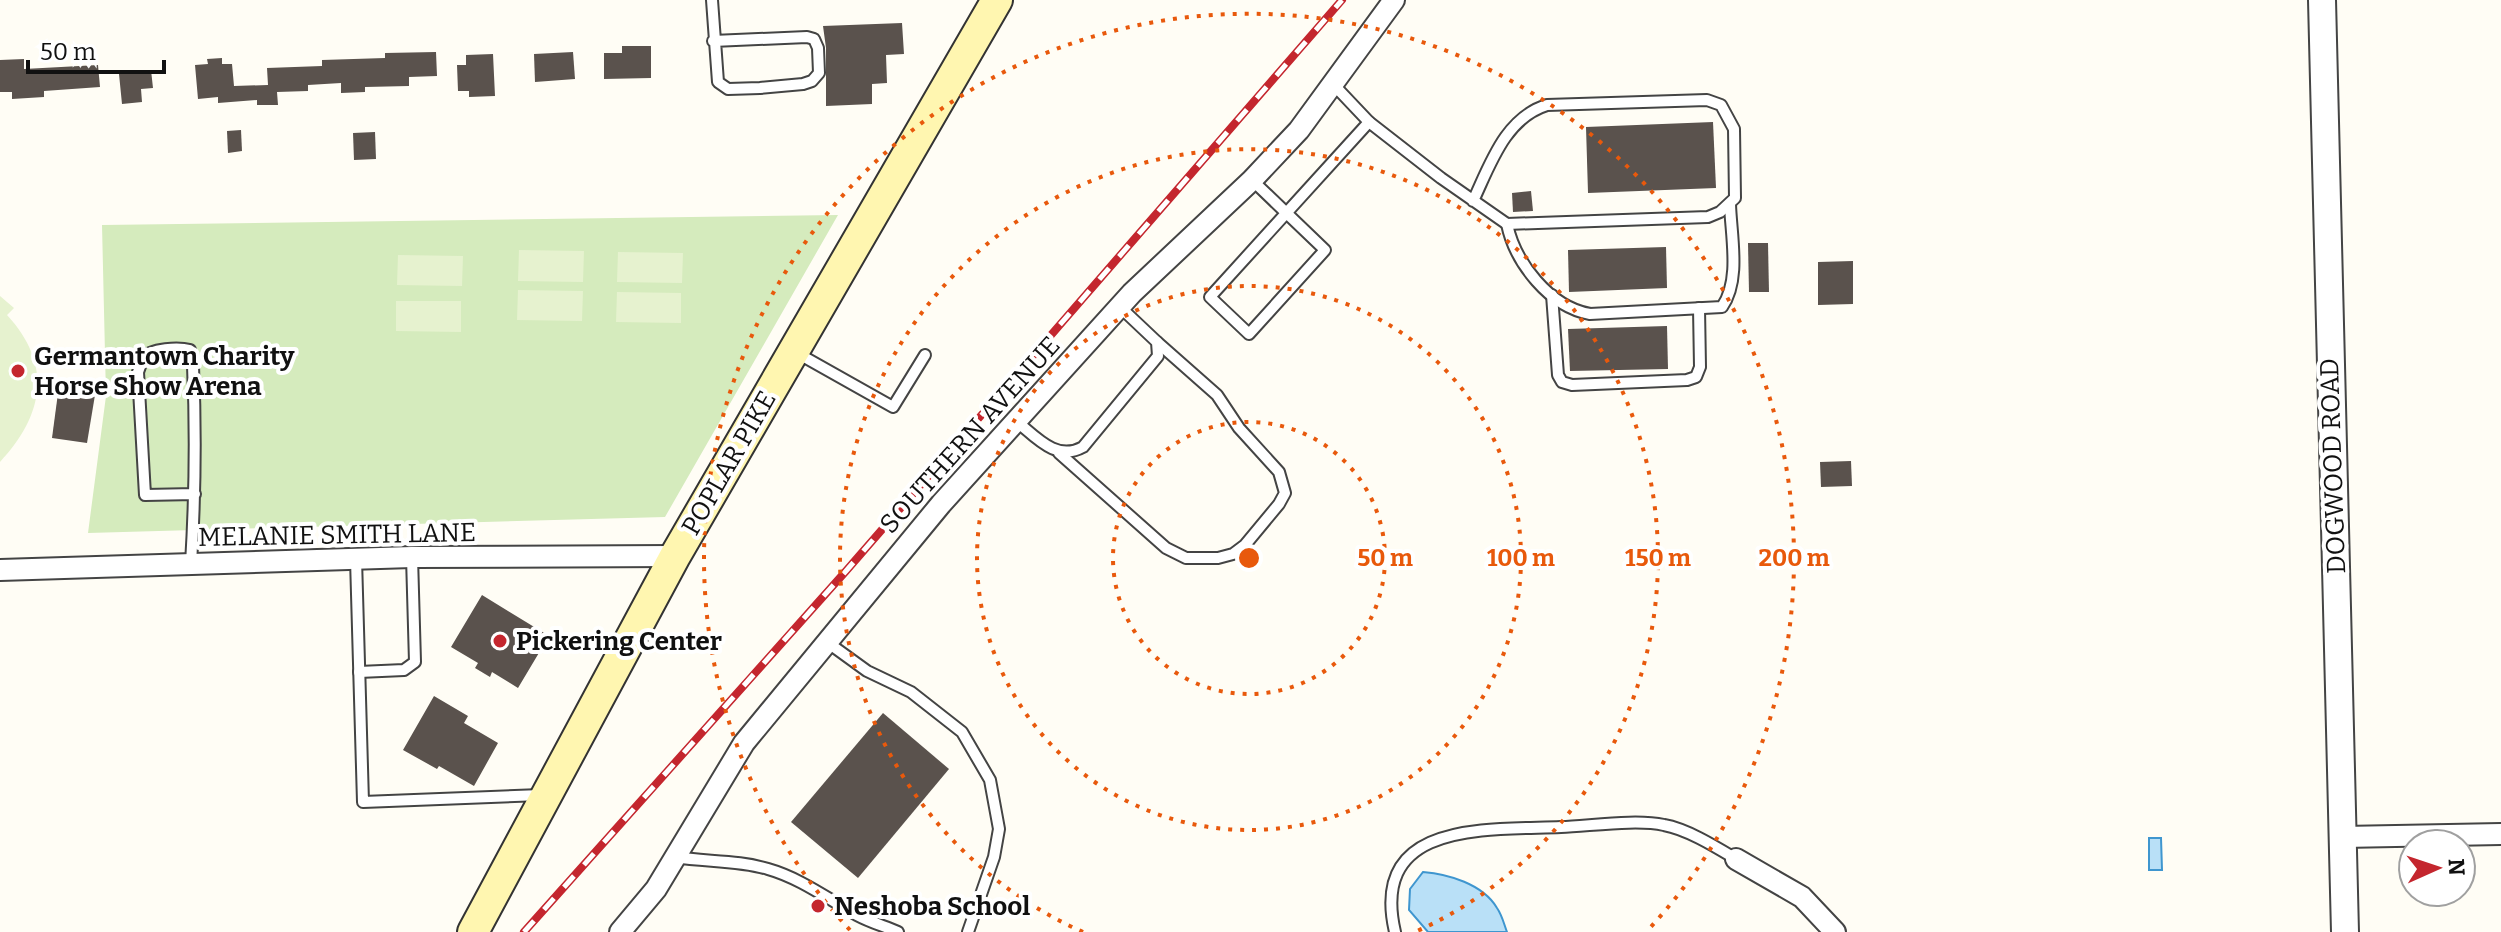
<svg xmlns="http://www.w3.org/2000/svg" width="2501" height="932" font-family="Bitter,serif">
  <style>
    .green { fill: #d5ebbd }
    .pitch { fill: #e6f2cf }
    .water { fill: #b9e0f7; stroke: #3f96cf; stroke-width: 2 }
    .building { fill: #5a524d }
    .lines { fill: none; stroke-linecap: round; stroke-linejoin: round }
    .service-casing { stroke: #444; stroke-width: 14 }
    .minor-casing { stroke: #444; stroke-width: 24 }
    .tertiary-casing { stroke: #444; stroke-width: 30 }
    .secondary-casing { stroke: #333; stroke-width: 34 }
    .service { stroke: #fff; stroke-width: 10 }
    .minor { stroke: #fff; stroke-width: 20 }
    .tertiary { stroke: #fff; stroke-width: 26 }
    .secondary { stroke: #fff6b0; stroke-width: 30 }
    .rail-casing { stroke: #c4262e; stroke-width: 8 }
    .rail { stroke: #fff; stroke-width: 5; stroke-dasharray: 15; stroke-linecap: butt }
    .ring { fill: none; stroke: #e8590c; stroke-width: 4; stroke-dasharray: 4 8 }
    .poi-dot { fill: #c4262e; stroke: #fff; stroke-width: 3 }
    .labels { text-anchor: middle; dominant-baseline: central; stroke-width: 8; stroke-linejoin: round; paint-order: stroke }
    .poi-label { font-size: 26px; font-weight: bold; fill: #111; stroke: #fff; text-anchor: start }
    .street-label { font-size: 26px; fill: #111; stroke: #fff }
    .centre { fill: #e8590c; stroke: #fff; stroke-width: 4 }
    .ring-label { font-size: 24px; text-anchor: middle; font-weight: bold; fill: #e8590c; stroke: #fff; stroke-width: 8; stroke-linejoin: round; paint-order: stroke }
  </style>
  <rect width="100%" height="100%" fill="#fffdf5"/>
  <!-- green -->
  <path class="green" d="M838,215L665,517L88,533L106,396L102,225Z"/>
  <!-- pitch -->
  <g class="pitch">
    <path d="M519,250L584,251L583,282L518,281Z"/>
    <path d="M618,252L683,253L682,283L617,282Z"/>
    <path d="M398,255L463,256L462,286L397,285Z"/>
    <path d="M518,290L583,291L582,321L517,320Z"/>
    <path d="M617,292L681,293V323L616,322Z"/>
    <path d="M0,296L14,308L7,315C53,365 44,415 0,462Z"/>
    <path d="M396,301H461V332L396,331Z"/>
  </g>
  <!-- water -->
  <g class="water">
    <path d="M2149,838H2161L2162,870H2149Z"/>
    <path d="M1423,872C1448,874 1483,884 1497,908C1502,915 1504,924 1507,932H1428L1409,910L1410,889Z"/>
  </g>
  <!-- building -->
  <g class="building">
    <path d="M902,23L904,54L886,55L887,83L872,84V104L826,106V48L823,26Z"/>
    <path d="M622,46H651V78L604,79V53H622Z"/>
    <path d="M436,52L437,76L409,77V86L365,87V92L341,93V83L308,85V91L277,92L278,105H257V100L218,103V97L198,99L195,65L208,64L207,59L222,58V64H232L234,86L268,85L267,68L322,66V60L385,58V53Z"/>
    <path d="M573,52L575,79L535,82L534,54Z"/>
    <path d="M493,54L495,96L469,97V91H458L457,65H466V55Z"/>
    <path d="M24,59V69L98,65L100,87L44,91V97L12,99V92H0V60Z"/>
    <path d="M151,70L153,88L141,89L142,102L122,104L119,74Z"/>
    <path d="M1713,122L1716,188L1588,193L1586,127Z"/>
    <path d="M241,130L242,151L228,153L227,131Z"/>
    <path d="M375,132L376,159L354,160L353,133Z"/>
    <path d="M1531,191L1533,211L1513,212L1512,193Z"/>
    <path d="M1748,243H1768L1769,292H1749Z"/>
    <path d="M1666,247L1667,288L1569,292L1568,250Z"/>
    <path d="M1853,261V304L1818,305V262Z"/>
    <path d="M1667,326L1668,369L1570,371L1568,329Z"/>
    <path d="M60,378L97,383L87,443L52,438Z"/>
    <path d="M1851,461L1852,486L1821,487L1820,462Z"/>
    <path d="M482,595L549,636L518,688L492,672L490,677L475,668L478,663L451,647Z"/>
    <path d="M434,696L468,716L464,723L498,743L474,786L439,766L437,769L403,750Z"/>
    <path d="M883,713L949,769L858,878L791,822Z"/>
  </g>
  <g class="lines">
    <!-- service casing -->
    <g class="service-casing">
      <g id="service">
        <path d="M712,0L718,82L728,89L760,88L803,84L812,81L819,73L818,48L814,39L807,37L713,41"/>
        <path d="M1369,122L1441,178L1507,224L1708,217L1720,212L1735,198L1734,129L1721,105L1707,100L1547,105C1505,118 1490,165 1473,201"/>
        <path d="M1252,180L1325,250L1249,334L1210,297L1369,122L1333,84"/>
        <path d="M1507,224C1515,263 1550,307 1590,314L1722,307C1741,280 1731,236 1730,204"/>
        <path d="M1552,295L1558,375L1562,382L1572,385L1687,380L1696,377L1700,367L1699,308"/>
        <path d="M797,353L893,407L925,355"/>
        <path d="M1016,421C1036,437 1056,462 1083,447L1158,356L1157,342L1120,307"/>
        <path d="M1059,453L1166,548L1186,558H1218L1233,554L1245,545L1279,504L1285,493L1279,472L1239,428L1217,395L1157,342"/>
        <path d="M356,559L363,802L541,795"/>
        <path d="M191,564C195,498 196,433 193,366L190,350C179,347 151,348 143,358C142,360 139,370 138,372L145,495L195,494"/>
        <path d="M827,642L867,671L911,692L962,732L990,780L999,829L994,857L968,932"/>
        <path d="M359,672L404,670L415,662L412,557"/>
        <path d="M675,857C706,862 738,860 768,869C800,878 828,899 857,915C870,922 884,926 898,932"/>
        <path d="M1395,932C1369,820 1487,830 1561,827C1590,826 1636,819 1664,825C1687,829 1716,847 1736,859"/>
      </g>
    </g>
    <!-- minor casing -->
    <g class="minor-casing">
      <g id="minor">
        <path d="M0,570L412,557L675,556"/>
        <path d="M2343,837L2501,834"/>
        <path d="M1736,859L1802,897L1835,932"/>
        <path d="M620,932L656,889L744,743L941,504L1132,293L1252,180L1299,130L1394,0"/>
      </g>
    </g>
    <!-- tertiary casing -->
    <g class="tertiary-casing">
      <path id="tertiary" d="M2322,0L2345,932"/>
    </g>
    <!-- secondary casing -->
    <g class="secondary-casing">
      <path id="secondary" d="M473,932L675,556L997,0"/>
    </g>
    <!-- service -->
    <use href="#service" class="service"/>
    <!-- minor -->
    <use href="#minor" class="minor"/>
    <!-- tertiary -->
    <use href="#tertiary" class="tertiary"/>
    <!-- secondary -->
    <use href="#secondary" class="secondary"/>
    <!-- rail casing -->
    <g class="rail-casing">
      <path id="rail" d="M524,932L846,571L1342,0"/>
    </g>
    <!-- rail -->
    <use href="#rail" class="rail"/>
  </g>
  <!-- distance rings -->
  <g class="ring">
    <circle cx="1249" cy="558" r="136"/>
    <circle cx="1249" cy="558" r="272"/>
    <path d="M1083 932A409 409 0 1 1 1415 932"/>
    <path d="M850 930A545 545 0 1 1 1648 930"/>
  </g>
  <!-- markers -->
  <g class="poi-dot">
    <circle cx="18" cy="371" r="8"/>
    <circle cx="500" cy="641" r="8"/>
    <circle cx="818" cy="906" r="8"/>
  </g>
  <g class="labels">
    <!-- poi labels -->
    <g class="poi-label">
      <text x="34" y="356">Germantown Charity<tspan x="34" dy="30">Horse Show Arena</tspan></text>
      <text x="516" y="641">Pickering Center</text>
      <text x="834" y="906">Neshoba School</text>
    </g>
    <!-- street labels -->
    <g class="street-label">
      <text transform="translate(970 435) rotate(-48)">SOUTHERN AVENUE</text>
      <text transform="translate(729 463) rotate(-60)">POPLAR PIKE</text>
      <text transform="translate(2333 466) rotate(-92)">DOGWOOD ROAD</text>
      <text transform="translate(337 535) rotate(-1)">MELANIE SMITH LANE</text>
    </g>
  </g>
  <circle cx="1249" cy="558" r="12" class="centre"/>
  <g class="ring-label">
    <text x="1385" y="566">50 m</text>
    <text x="1521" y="566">100 m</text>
    <text x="1658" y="566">150 m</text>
    <text x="1794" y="566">200 m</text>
  </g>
  <!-- north arrow -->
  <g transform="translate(2437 868) rotate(87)"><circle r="38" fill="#ffffff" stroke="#a0a0a0" stroke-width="2"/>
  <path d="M0-6L14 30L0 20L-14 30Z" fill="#c4262e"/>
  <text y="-12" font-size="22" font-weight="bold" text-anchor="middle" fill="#111111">N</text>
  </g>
  <!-- scale -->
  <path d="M28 60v12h136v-12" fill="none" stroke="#111111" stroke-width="4"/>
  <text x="40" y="60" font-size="24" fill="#111111" stroke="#ffffff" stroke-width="6" paint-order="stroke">50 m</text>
</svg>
